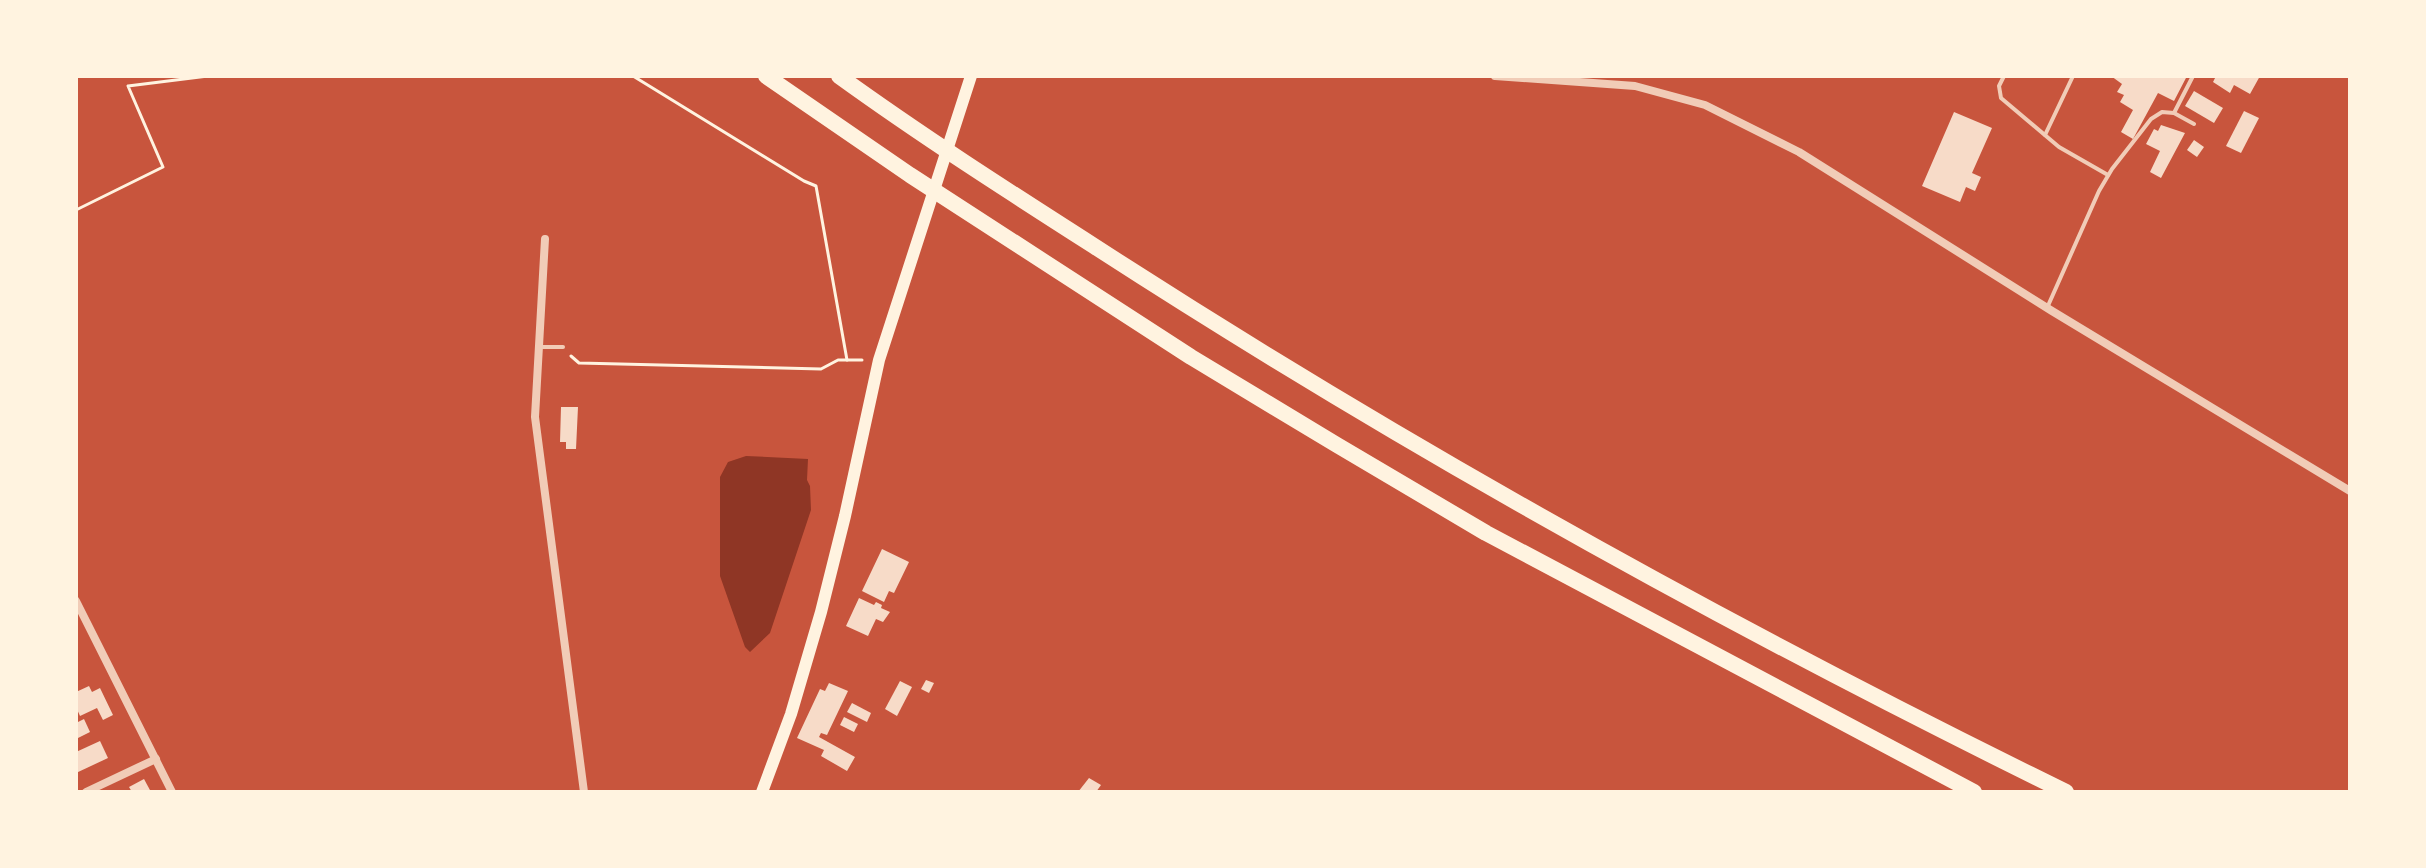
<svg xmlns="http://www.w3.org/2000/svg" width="2426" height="868" font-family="Lora,serif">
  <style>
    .water { fill: #8f3625 }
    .building { fill: #f7dbc8 }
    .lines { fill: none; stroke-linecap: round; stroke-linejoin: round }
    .path { stroke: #fff3e0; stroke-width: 3 }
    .service { stroke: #f1ccb7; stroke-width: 4 }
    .minor { stroke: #f1ccb7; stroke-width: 8 }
    .secondary { stroke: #fff3e0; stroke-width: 12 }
    .motorway { stroke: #fff3e0; stroke-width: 16 }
  </style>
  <rect width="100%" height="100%" fill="#c8553d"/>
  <!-- water -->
  <path class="water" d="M746,456L808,459L807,480L810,486L811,510L770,633L750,652L745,647L720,576V477L728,462Z"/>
  <!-- building -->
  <g class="building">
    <path d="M2111,76H2187L2174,101L2158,93L2133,139L2121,132L2133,110L2120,102L2124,95L2117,92L2122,84Z"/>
    <path d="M2216,76H2260L2250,94L2234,85L2230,93L2213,82Z"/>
    <path d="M2194,91L2223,108L2214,123L2185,106Z"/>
    <path d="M2244,111L2259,118L2241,153L2226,146Z"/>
    <path d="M1954,112L1992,128L1972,173L1981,177L1975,191L1966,187L1960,202L1922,186Z"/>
    <path d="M2161,125L2185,133L2161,178L2150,172L2160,151L2146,144L2154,129L2158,131Z"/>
    <path d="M2194,140L2204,147L2197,157L2187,150Z"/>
    <path d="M561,407H578L576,449H566V442H560Z"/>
    <path d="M882,549L909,562L894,593L889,591L884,602L862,591Z"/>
    <path d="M859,598L874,605L876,602L882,605L881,608L890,612L883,622L876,619L868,636L846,626Z"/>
    <path d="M926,680L934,683L929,693L921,689Z"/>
    <path d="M900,681L912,687L897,716L885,709Z"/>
    <path d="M829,683L848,691L827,735L821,733L819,737L855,757L847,771L821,756L824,750L797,738L820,689L825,691Z"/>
    <path d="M89,686L92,692L100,688L113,715L103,720L97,708L80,716L76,707V692Z"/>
    <path d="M852,703L871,713L867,722L847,712Z"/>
    <path d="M844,717L858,724L854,732L840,725Z"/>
    <path d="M84,719L90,732L76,739V723Z"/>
    <path d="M100,741L108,758L76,773V752Z"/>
    <path d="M1089,778L1101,785L1096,792H1078Z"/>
    <path d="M144,779L151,792H132L129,787Z"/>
  </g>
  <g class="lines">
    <!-- path -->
    <g class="path">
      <path d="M633,76L804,181L816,186L847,360"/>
      <path d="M76,210L163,167L128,86L208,76"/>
      <path d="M571,356L579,363L821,369L838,360H862"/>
    </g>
    <!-- service -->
    <g class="service">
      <path d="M2004,76L1999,86L2001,98L2059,147L2108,175"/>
      <path d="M2174,113L2193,76"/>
      <path d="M2045,135L2073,76"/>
      <path d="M2047,308L2099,191L2112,169L2151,119L2162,112L2174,113L2194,124"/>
      <path d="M541,347H563"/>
    </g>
    <!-- minor -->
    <g class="minor">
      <path d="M1495,76L1635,86L1705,105L1799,152L2052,311L2350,491"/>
      <path d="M545,239L535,417L584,792"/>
      <path d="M76,601L172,792"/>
      <path d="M86,792L156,759"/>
    </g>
    <!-- secondary -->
    <path class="secondary" d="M762,792L791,714L821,612L845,516L879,360L971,76"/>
    <!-- motorway -->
    <g class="motorway">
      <path d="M766,76L910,175L1191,357L1337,445L1486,533L1974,792"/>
      <path d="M839,76C922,136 1008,191 1094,246C1406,448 1733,629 2066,792"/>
    </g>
  </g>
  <!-- border -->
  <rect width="2426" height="868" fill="none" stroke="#fff3e0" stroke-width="156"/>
</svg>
